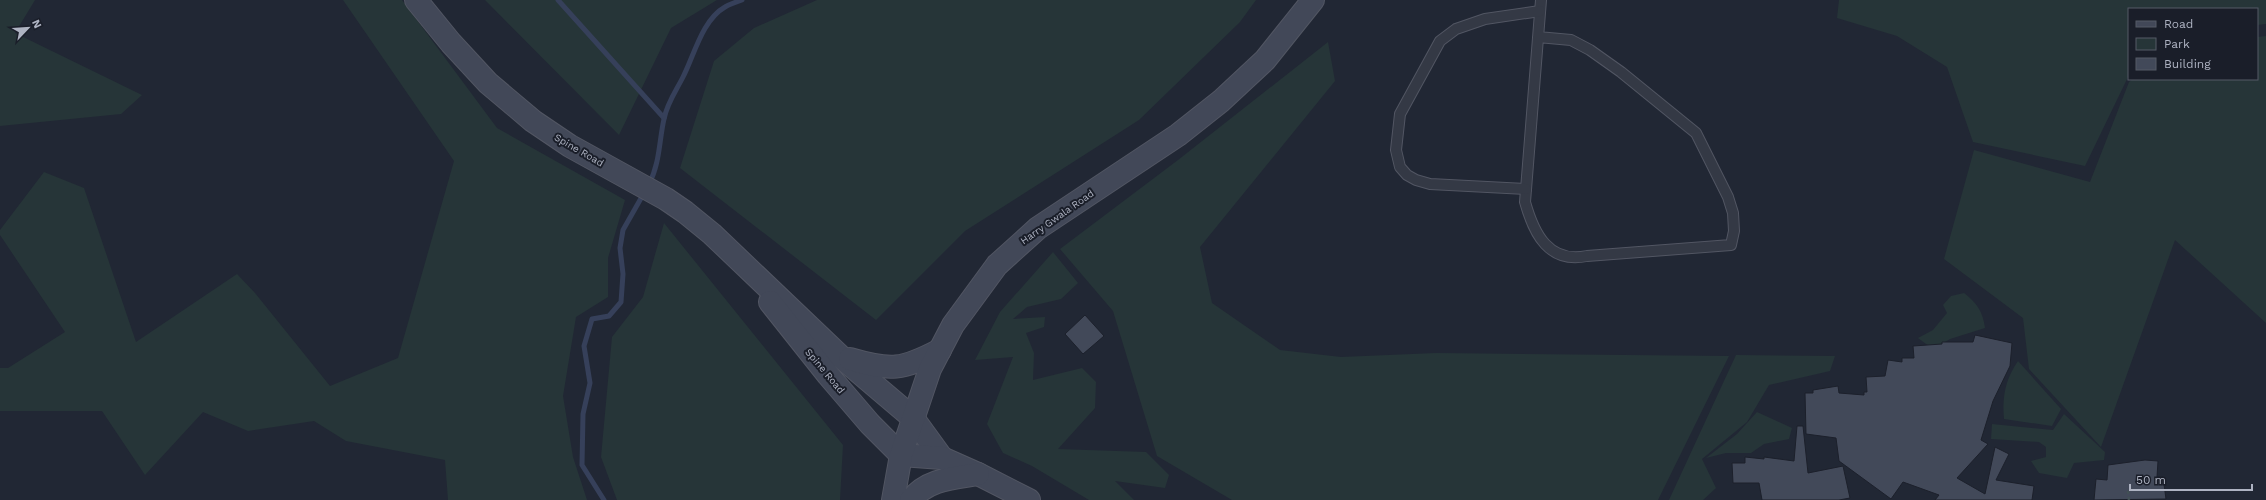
<svg xmlns="http://www.w3.org/2000/svg" width="2266" height="500" font-family="'Work Sans',sans-serif">
  <style>
    .green { fill: #263538 }
    .lines { fill: none; stroke-linecap: round; stroke-linejoin: round }
    .stream { stroke: #36405a; stroke-width: 5 }
    .building { fill: #424959; stroke: #1c202b }
    .lane-casing { stroke: #525663; stroke-width: 12 }
    .secondary-casing { stroke: #525663; stroke-width: 24 }
    .path { stroke: #425055; stroke-width: 2.5; stroke-dasharray: 3 3; stroke-linecap: butt }
    .lane { stroke: #343945; stroke-width: 10 }
    .secondary { stroke: #424858; stroke-width: 22 }
    .labels { text-anchor: middle; dominant-baseline: central; stroke-width: 4; stroke-linejoin: round; paint-order: stroke }
    .street-label { font-size: 10px; fill: #aeb3c2; stroke: #1a1e29 }
  </style>
  <rect width="100%" height="100%" fill="#212734"/>
  <!-- green -->
  <g class="green">
    <path d="M0,0H35L15,33L142,95L121,114L0,126Z"/>
    <path d="M343,0H402L497,128L625,200L608,258V297L576,317L563,396L573,457L587,500H448L445,460L346,441L314,421L248,431L203,412L145,475L102,411H0V368H8L65,332L0,235V230L44,172L84,188L136,342L237,274L255,293L330,386L398,358L454,161Z"/>
    <path d="M485,0H717L671,28L619,135Z"/>
    <path d="M817,0H1256L1240,22L1139,120L965,231L876,320L680,168L714,61L754,28Z"/>
    <path d="M1839,0H2266V24L2257,25V9H2129V75L2085,166L1973,142L1947,67L1897,36L1837,18Z"/>
    <path d="M2266,36V323L2175,240L2101,447L2029,369L2023,318L1944,259L1974,150L2090,182L2129,82L2133,79H2257V37Z"/>
    <path d="M1328,42L1335,81L1200,247L1212,303L1280,350L1341,357L1436,353L1729,356L1658,500H1232L1157,456L1113,311L1060,249L1178,160Z"/>
    <path d="M664,223L843,445L840,500H617L601,457L612,337L643,297Z"/>
    <path d="M1053,252L1078,283L1061,299L1027,307L1013,319L1045,317L1044,327L1026,333L1034,353L1033,380L1082,368L1096,382L1095,408L1058,449L1146,452L1169,475L1165,488L1115,481L1134,500H1089L1032,466L1003,453L987,424L1013,357L975,360L1000,312Z"/>
    <path d="M1964,293C1977,303 1983,312 1985,328L1950,339L1933,349L1918,338L1933,330L1947,313L1943,305L1951,296Z"/>
    <path d="M1736,355L1835,356L1830,371L1769,385L1747,422L1702,459L1716,488L1703,500H1669Z"/>
    <path d="M2018,361L2061,409L2052,426L2004,419C2002,397 2005,380 2018,361Z"/>
    <path d="M1757,412L1792,428L1789,439L1764,444L1751,453H1726L1706,458L1737,434Z"/>
    <path d="M2064,414L2105,452L2104,460L2074,463L2067,478L2039,473L2031,461L2046,457V447L2039,442L1991,439L1992,424L2053,430Z"/>
  </g>
  <g class="lines">
    <!-- stream -->
    <g class="stream">
      <path d="M558,0L664,118"/>
      <path d="M649,184C660,163 659,141 664,119C667,103 676,91 683,77C694,56 702,20 725,7C730,4 736,2 742,0"/>
      <path d="M604,500L582,465L583,414L590,383L584,346L592,319L609,316L621,302L623,274L620,248L623,230L644,193"/>
    </g>
  </g>
  <!-- building -->
  <g class="building">
    <path d="M1085,315L1104,336L1083,354L1065,334Z"/>
    <path d="M1975,335L2012,343L2010,366L1993,401L1981,440L1988,444L1957,478L1985,494L1995,447L2009,454L1996,480L2034,486L2032,500H1935L1939,495L1903,482L1891,499L1839,461L1836,438L1806,434L1805,393H1813V390L1838,386L1839,393L1864,395V392H1867L1866,377L1885,376L1888,360L1902,362V358H1914L1913,346L1942,344V342H1973Z"/>
    <path d="M1797,426H1803L1808,473L1843,466L1850,498L1839,500H1762L1759,483H1733L1732,463H1745V457L1764,459V457L1794,461Z"/>
    <path d="M2145,460L2158,461L2157,477H2163L2166,499L2094,500L2096,479L2107,480L2108,465Z"/>
  </g>
  <g class="lines">
    <!-- lane casing -->
    <g class="lane-casing">
      <g id="lane">
        <path d="M1538,37L1571,40L1590,50L1621,72L1696,133L1728,197L1733,213L1734,231L1731,245L1587,256C1549,264 1534,234 1525,202L1541,0"/>
        <path d="M1526,189L1430,184L1416,180L1407,175L1400,167L1396,150L1400,114L1440,41L1456,29L1485,19L1540,11"/>
      </g>
    </g>
    <!-- secondary casing -->
    <g class="secondary-casing">
      <g id="secondary">
        <path d="M416,0L451,43L488,83L533,121L570,146L666,199L685,212L712,234L841,357L913,418L942,458"/>
        <path d="M770,302L828,375L870,424L901,455L942,458L978,474L1029,500"/>
        <path d="M850,359C891,371 902,370 940,350"/>
        <path d="M893,500L901,455L930,369L953,325L997,265L1038,228L1178,135L1221,101L1265,60L1313,0"/>
        <path d="M911,500C927,479 954,478 978,474"/>
      </g>
    </g>
    <!-- path -->
    <path class="path" d="M2128,491L2129,500"/>
    <!-- lane -->
    <use href="#lane" class="lane"/>
    <!-- secondary -->
    <use href="#secondary" class="secondary"/>
  </g>
  <g class="labels">
    <!-- street labels -->
    <g class="street-label">
      <text transform="translate(579 150) rotate(30)">Spine Road</text>
      <text transform="translate(1057 217) rotate(-35)">Harry Gwala Road</text>
      <text transform="translate(825 371) rotate(50)">Spine Road</text>
    </g>
  </g>
  <!-- legend -->
  <rect x="2128" y="8" width="130" height="72" fill="#1a1e29" stroke="#555a66"/>
  <rect x="2136" y="21" width="20" height="6" fill="#424858" stroke="#555a66"/>
  <text x="2164" y="28" font-size="12" fill="#aeb3c2">Road</text>
  <rect x="2136" y="38" width="20" height="12" fill="#263538" stroke="#555a66"/>
  <text x="2164" y="48" font-size="12" fill="#aeb3c2">Park</text>
  <rect x="2136" y="58" width="20" height="12" fill="#424959" stroke="#555a66"/>
  <text x="2164" y="68" font-size="12" fill="#aeb3c2">Building</text>
  <!-- north arrow -->
  <g transform="translate(28 28) rotate(65)" stroke="#1a1e29" stroke-width="3" paint-order="stroke">
  <path d="M0-3L7 15L0 10L-7 15Z" fill="#aeb3c2"/>
  <text y="-6" font-size="11" font-weight="bold" text-anchor="middle" fill="#aeb3c2">N</text>
  </g>
  <!-- scale -->
  <path d="M2130 484v6h122v-6" fill="none" stroke="#aeb3c2" stroke-width="2"/>
  <text x="2136" y="484" font-size="12" fill="#aeb3c2" stroke="#1a1e29" stroke-width="3" paint-order="stroke">50 m</text>
</svg>
